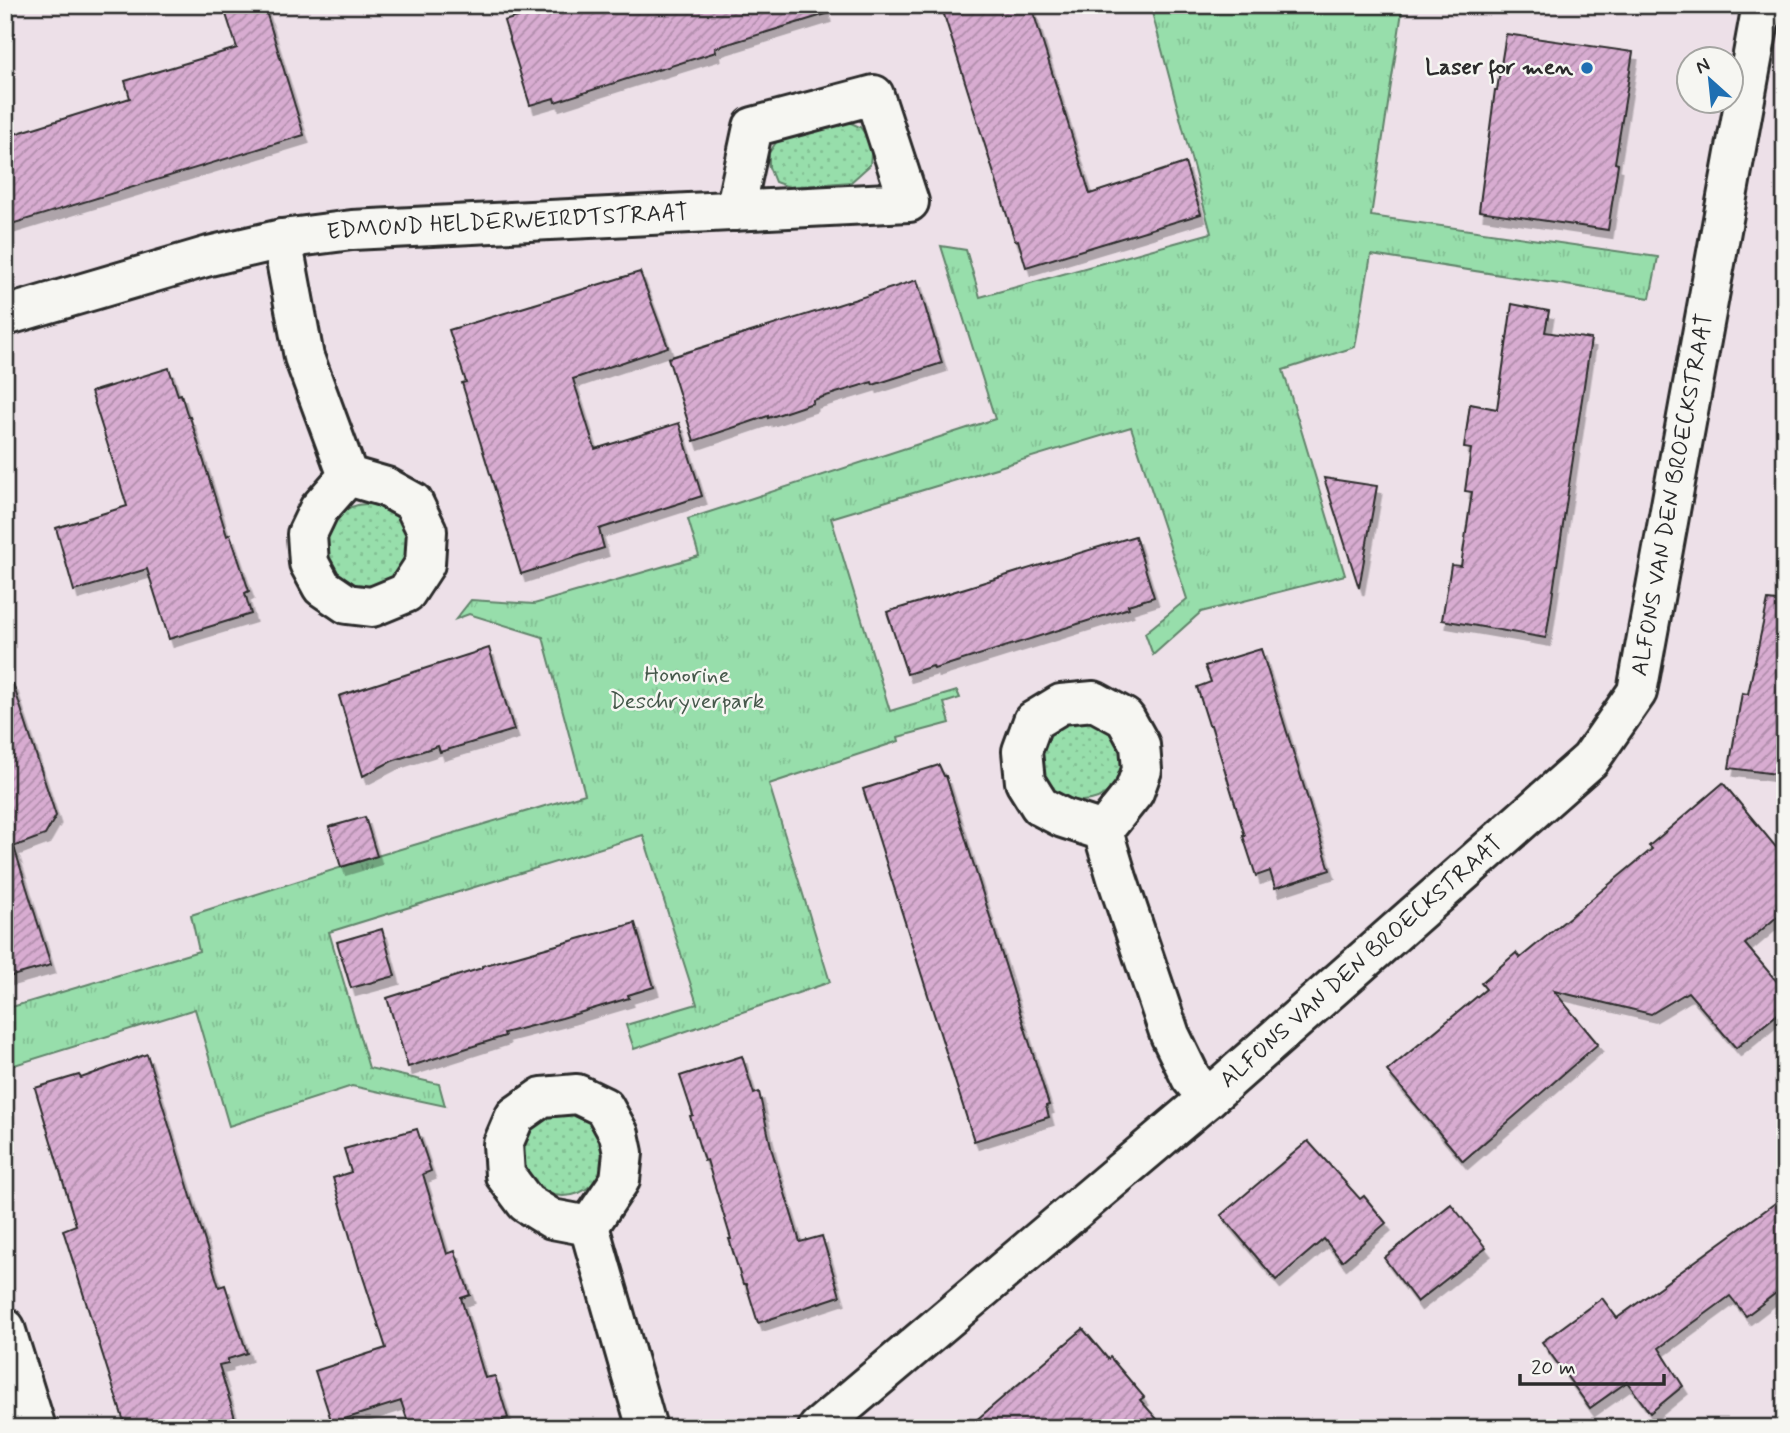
<svg xmlns="http://www.w3.org/2000/svg" width="1790" height="1433" font-family="Mynerve,sans-serif">
  <style>
    .grass { fill: url(#grass-dots); stroke: #61846b; stroke-width: 2 }
    .park { fill: url(#park-tufts); stroke: #61846b; stroke-width: 2 }
    .building { fill: url(#building-hatch); stroke: #2b2b2b; stroke-width: 2; filter: url(#shadow) }
    .lines { fill: none; stroke-linecap: round; stroke-linejoin: round }
    .minor-casing { stroke: #2b2b2b; stroke-width: 44 }
    .minor { stroke: #f6f6f2; stroke-width: 38 }
    .poi-dot { fill: #1f6fb2; stroke: #f6f6f2; stroke-width: 2.5 }
    .labels { text-anchor: middle; dominant-baseline: central; stroke-width: 5; stroke-linejoin: round; paint-order: stroke }
    .poi-label { font-size: 23px; font-weight: bold; fill: #2b2b2b; stroke: #f6f6f2; text-anchor: end }
    .street-label { font-size: 23px; fill: #2b2b2b; stroke: #f6f6f2 }
    .park-label { font-size: 23px; fill: #46584b; stroke: #f6f6f2 }
  </style>
  <defs>
    <pattern id="grass-dots" width="8" height="8" patternUnits="userSpaceOnUse" patternTransform="scale(1.75)"><rect width="8" height="8" fill="#97deab"/><path d="M2 2h.1M6 6h.1" fill="none" stroke="#82bf93" stroke-width="1.8" stroke-linecap="round"/></pattern>
    <pattern id="park-tufts" width="24" height="20" patternUnits="userSpaceOnUse" patternTransform="scale(1.75)"><rect width="24" height="20" fill="#97deab"/><path d="M3 7l-1-3M5 7V3M7 7l1-3M15 17l-1-3M17 17v-4M19 17l1-3" fill="none" stroke="#82bf93"/></pattern>
    <pattern id="building-hatch" width="6" height="6" patternUnits="userSpaceOnUse" patternTransform="scale(1.75)"><rect width="6" height="6" fill="#d8acd1"/><path d="M-1 1l2-2M0 6l6-6M5 7l2-2" fill="none" stroke="#af8caa"/></pattern>
    <filter id="shadow"><feDropShadow dx="4.5" dy="8" stdDeviation="0" flood-color="#0004"/></filter>
  </defs>
  <rect width="100%" height="100%" fill="#ede0e8"/>
  <filter id="ink" filterUnits="userSpaceOnUse"><feTurbulence type="fractalNoise" baseFrequency=".0143" numOctaves="2"/><feDisplacementMap in="SourceGraphic" scale="14" xChannelSelector="R" yChannelSelector="G"/><feConvolveMatrix kernelMatrix="1 2 1 2 8 2 1 2 1" color-interpolation-filters="sRGB"/></filter>
  <g filter="url(#ink)">
    <!-- grass -->
    <g class="grass">
      <path d="M840,118L860,127L872,143L870,165L851,182L789,187L775,182L769,167V153L777,141Z"/>
      <circle cx="367" cy="546" r="42"/>
      <circle cx="1082" cy="760" r="41"/>
      <circle cx="563" cy="1154" r="42"/>
    </g>
    <!-- park -->
    <path class="park" d="M1150,5H1403L1371,216L1658,257L1650,298L1371,255L1355,347L1283,370L1345,575L1201,612L1153,655L1145,633L1187,599L1131,427L831,518L890,711L957,691L960,698L944,703L950,723L898,737L899,741L769,784L830,982L634,1049L626,1025L697,1004L643,835L329,932L369,1068L439,1084L445,1106L352,1086L229,1126L195,1009L5,1068V1009L199,951L191,915L377,856L585,794L543,637L469,614L456,619L471,600L534,604L699,556L688,519L995,419L941,246L966,250L980,297L1211,233Z"/>
    <!-- building -->
    <g class="building">
      <path d="M223,5H264L304,135L5,226V137L130,98L125,81L237,48Z"/>
      <path d="M557,5H824L826,14L715,48L716,52L658,70V69L555,102L554,98L530,105L504,21Z"/>
      <path d="M941,5H1031L1090,194L1185,163L1201,214L1026,267L1018,240L1015,241Z"/>
      <path d="M1506,34L1633,52L1615,163L1618,164L1608,230L1479,211L1495,90H1497Z"/>
      <path d="M640,272L668,347L573,379L595,449L679,423L702,496L599,529L604,548L521,574L462,383L466,382L449,330Z"/>
      <path d="M917,280L942,363L873,385L872,382L813,400V403L768,418V416L694,441L668,358Z"/>
      <path d="M1512,304L1549,311L1545,332L1591,339L1546,638L1442,620L1451,565L1461,566L1472,492L1465,491L1471,449L1464,448L1470,404L1497,409Z"/>
      <path d="M169,368L178,395L181,394L188,417H190L227,536L230,534L249,591L245,593L251,614L169,639L147,569L74,591L56,528L127,506L91,392Z"/>
      <path d="M1324,478L1377,486L1359,588Z"/>
      <path d="M1135,536L1154,597L1128,605L1129,608L934,669L933,666L907,674L887,612Z"/>
      <path d="M1768,600L1785,602V775L1729,768L1742,693L1748,694Z"/>
      <path d="M489,648L514,730L440,752L438,746L392,761L363,776L339,696Z"/>
      <path d="M1261,649L1330,870L1275,888L1270,871L1256,876L1243,836H1245L1211,725H1209L1197,687L1211,682L1205,666Z"/>
      <path d="M13,684L56,816L45,835L10,848L14,847L51,965L5,978V685Z"/>
      <path d="M939,765L944,776H946L1049,1105L1046,1106L1049,1117L974,1141L863,789Z"/>
      <path d="M1723,783L1785,858V910L1745,944L1785,991V1008L1736,1048L1688,992L1651,1014L1554,991L1598,1044L1463,1161L1387,1071L1486,989L1481,983L1516,953L1520,958L1652,849L1649,846Z"/>
      <path d="M365,817L377,856L341,867L329,827Z"/>
      <path d="M635,923L654,987L628,995L629,998L562,1018L504,1033L505,1036L408,1067L387,998L482,968V966Z"/>
      <path d="M382,929L395,976L351,988L337,942Z"/>
      <path d="M147,1054L219,1287L225,1285L247,1353L228,1359V1363L219,1365L238,1428H126L63,1230L76,1225L35,1088L79,1075L81,1078Z"/>
      <path d="M742,1056L754,1094L759,1092L772,1151L800,1242L822,1236L840,1296L758,1323L746,1284H743L729,1239H731L707,1160L704,1161L690,1116L693,1115L680,1076Z"/>
      <path d="M417,1129L431,1171L423,1174L447,1254L455,1251L470,1295L461,1298L485,1378L495,1376L508,1418L483,1428H410L401,1401L332,1423L315,1371L386,1348L361,1271H360L333,1178L351,1172L344,1149Z"/>
      <path d="M1308,1141L1360,1199L1364,1196L1386,1223L1342,1261L1324,1239L1276,1280L1221,1215Z"/>
      <path d="M1785,1196V1286L1746,1316L1730,1296L1659,1348L1683,1386L1650,1413L1627,1382L1590,1408L1542,1342L1602,1298L1617,1318Z"/>
      <path d="M1451,1204L1486,1248L1417,1302L1384,1258Z"/>
      <path d="M1083,1329L1108,1359L1110,1357L1144,1397L1140,1400L1165,1428H967Z"/>
    </g>
    <g class="lines">
      <!-- minor casing -->
      <g class="minor-casing">
        <g id="minor">
          <path d="M282,239L304,357L348,476L319,509L307,534L309,563L322,587L347,604L372,607L406,593L425,564L427,531L413,502L386,487L348,476"/>
          <path id="s1" d="M5,316L209,256L282,239L352,230L909,202L874,95L753,127L735,211"/>
          <path d="M1103,831L1063,818L1040,806L1025,782L1022,751L1033,721L1061,704L1094,701L1125,718L1140,745L1142,770L1134,792L1103,831L1117,878L1170,1035L1191,1078L1208,1098"/>
          <path d="M577,1094L604,1107L619,1134L623,1153L620,1180L589,1226L552,1219L526,1203L505,1175L503,1144L515,1116L542,1097Z"/>
          <path d="M589,1226L647,1428"/>
          <path d="M5,1328L36,1428"/>
          <path id="s2" d="M818,1428L1208,1098L1590,760L1637,692L1762,5"/>
        </g>
      </g>
      <!-- minor -->
      <use href="#minor" class="minor"/>
    </g>
  </g>
  <!-- markers -->
  <circle class="poi-dot" cx="1587" cy="68" r="7"/>
  <g class="labels">
    <!-- poi labels -->
    <g class="poi-label">
      <text x="1573" y="68">Laser for men</text>
    </g>
    <!-- street labels -->
    <g class="street-label">
      <text stroke="none"><textPath href="#s1" startOffset="514">EDMOND HELDERWEIRDTSTRAAT</textPath></text>
      <text stroke="none"><textPath href="#s2" startOffset="1304">ALFONS VAN DEN BROECKSTRAAT</textPath></text>
      <text stroke="none"><textPath href="#s2" startOffset="716">ALFONS VAN DEN BROECKSTRAAT</textPath></text>
    </g>
    <!-- park labels -->
    <g class="park-label">
      <text x="687" y="676">Honorine<tspan x="687" dy="26">Deschryverpark</tspan></text>
    </g>
  </g>
  <!-- margin -->
  <rect width="1790" height="1433" fill="none" stroke="#f6f6f2" stroke-width="28"/>
  <rect x="14" y="14" width="1762" height="1405" fill="none" stroke="#2b2b2b" stroke-width="2.5" filter="url(#ink)"/>
  <!-- north arrow -->
  <g transform="translate(1710 80) rotate(333)"><circle r="33" fill="#f6f6f2" stroke="#a5a5a2" stroke-width="2"/>
  <path d="M0-5L12 26L0 18L-12 26Z" fill="#1f6fb2"/>
  <text y="-10" font-size="19" font-weight="bold" text-anchor="middle" fill="#2b2b2b">N</text>
  </g>
  <!-- scale -->
  <path d="M1520 1374v10h144v-10" fill="none" stroke="#2b2b2b" stroke-width="3.5"/>
  <text x="1531" y="1374" font-size="21" fill="#2b2b2b" stroke="#f6f6f2" stroke-width="5" paint-order="stroke">20 m</text>
</svg>
